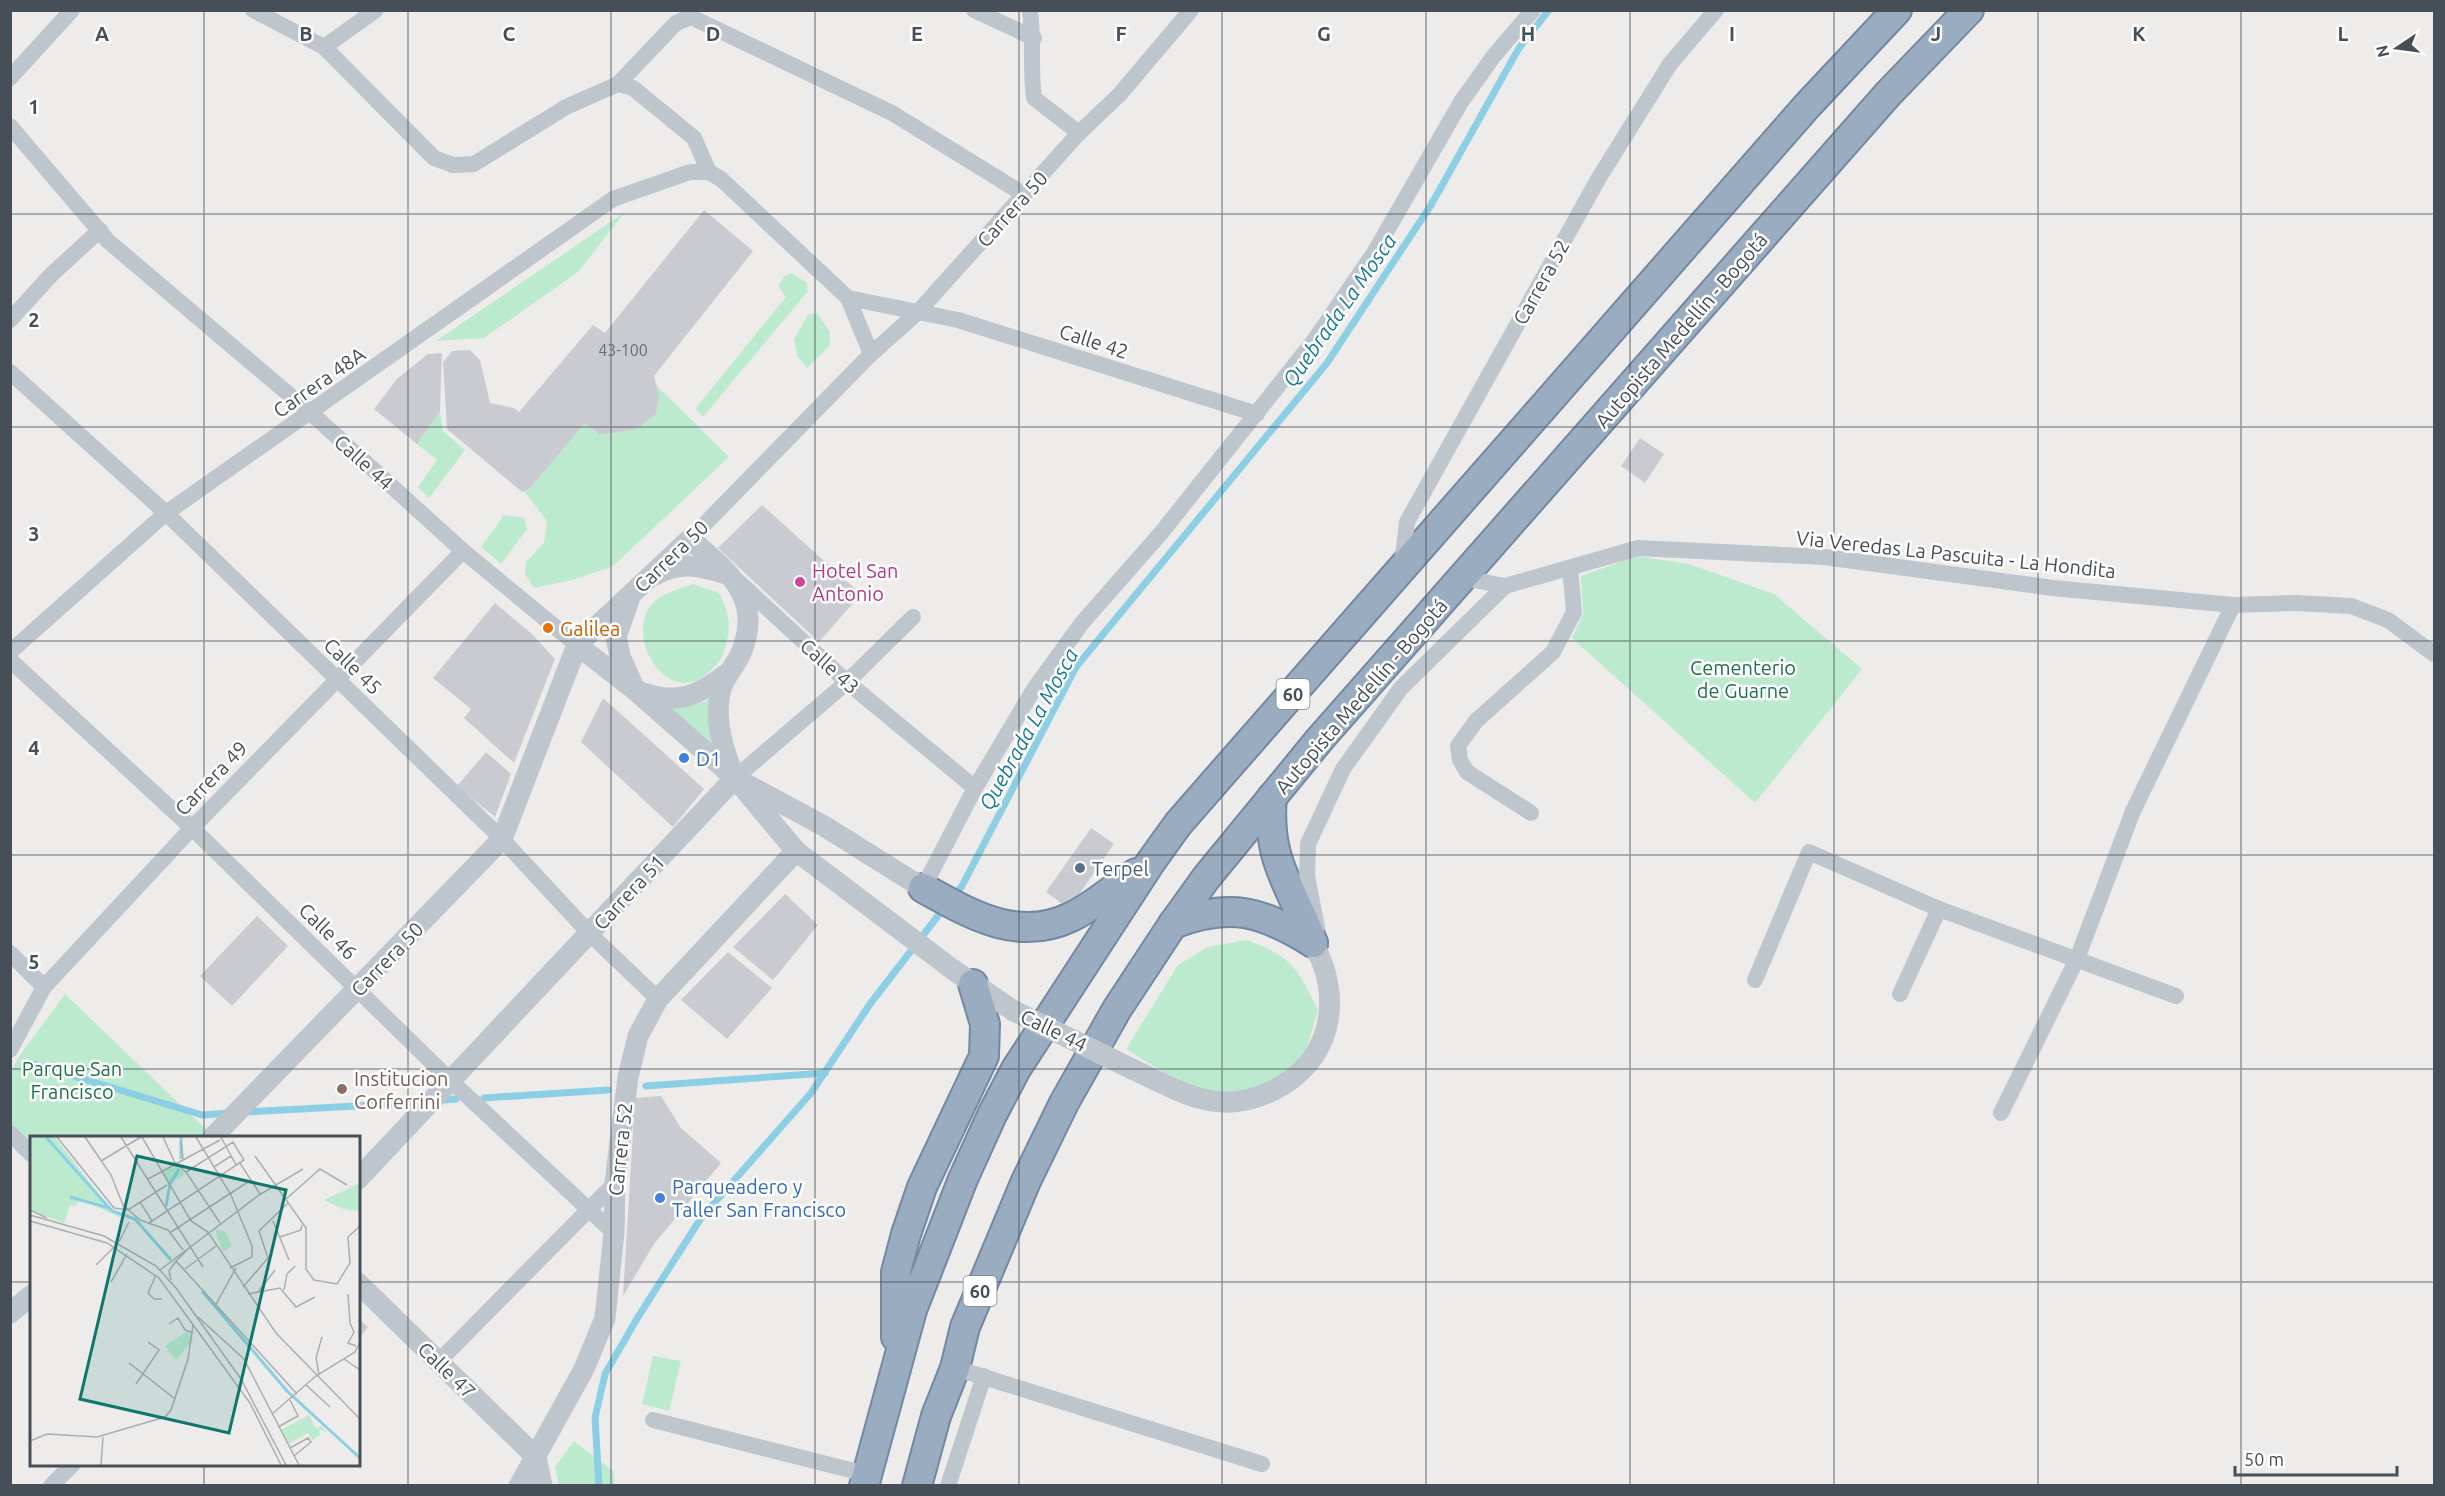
<svg xmlns="http://www.w3.org/2000/svg" width="2445" height="1496" font-family="Ubuntu,sans-serif">
  <style>
    .green { fill: #bceacf }
    .lines { fill: none; stroke-linecap: round; stroke-linejoin: round }
    .stream { stroke: #8ccee3; stroke-width: 7 }
    .building { fill: #cacbd0 }
    .trunk-casing { stroke: #7288a3; stroke-width: 32 }
    .minor { stroke: #bec5cd; stroke-width: 16 }
    .tertiary { stroke: #bec5cd; stroke-width: 21 }
    .trunk { stroke: #9aacc0; stroke-width: 28 }
    .tertiary-bridge { stroke: #bec5cd; stroke-width: 21 }
    .grid { fill: none; stroke: #464e57; stroke-width: 1.5; stroke-opacity: 0.55 }
    .hotel-dot { fill: #d1479c; stroke: #fff; stroke-width: 2 }
    .food-dot { fill: #e8710a; stroke: #fff; stroke-width: 2 }
    .shop-dot { fill: #3f7fe0; stroke: #fff; stroke-width: 2 }
    .service-dot { fill: #5c6f8a; stroke: #fff; stroke-width: 2 }
    .education-dot { fill: #8d6e63; stroke: #fff; stroke-width: 2 }
    .labels { text-anchor: middle; dominant-baseline: central; stroke-width: 5; stroke-linejoin: round; paint-order: stroke }
    .number-label { font-size: 16px; fill: #676d75 }
    .shield { fill: #fff; stroke: #7e8389; stroke-width: 1.5 }
    .shield-label { font-size: 18px; font-weight: bold; fill: #464e57 }
    .street-label { font-size: 20px; fill: #464e57; stroke: #fff }
    .hotel-label { font-size: 20px; fill: #b23c85; stroke: #fff; text-anchor: start }
    .food-label { font-size: 20px; fill: #c56008; stroke: #fff; text-anchor: start }
    .park-label { font-size: 20px; fill: #1d714a; stroke: #fff }
    .shop-label { font-size: 20px; fill: #366cbe; stroke: #fff; text-anchor: start }
    .service-label { font-size: 20px; fill: #4e5e75; stroke: #fff; text-anchor: start }
    .education-label { font-size: 20px; fill: #785e54; stroke: #fff; text-anchor: start }
    .water-label { font-size: 21px; font-style: italic; fill: #177998; stroke: #fff }
    .inset-river { fill: none; stroke: #8ccee3; stroke-width: 3 }
    .inset-road { fill: none; stroke: #abadb0; stroke-width: 1.5 }
    .view { fill: #0f766e; fill-opacity: 0.15; stroke: #0f766e; stroke-width: 3 }
    .inset-edge { fill: none; stroke: #464e57; stroke-width: 3 }
    .grid-label { font-size: 20px; text-anchor: middle; font-weight: bold; fill: #464e57; stroke: #fff; stroke-width: 5; stroke-linejoin: round; paint-order: stroke }
  </style>
  <rect width="100%" height="100%" fill="#eeeceb"/>
  <!-- green -->
  <g class="green">
    <path d="M625,212L578,272L484,338L436,341Z"/>
    <path d="M792,273L807,283L808,291L703,417L695,409L786,297L778,286L784,276Z"/>
    <path d="M817,313L830,332V345L807,368L797,356L794,339L808,315Z"/>
    <path d="M656,385L729,457L612,567L572,580L534,588L525,574L526,562L544,543L547,521L524,491L535,482L585,423L600,435C630,430 668,426 656,385Z"/>
    <path d="M440,411L443,431L465,450L429,498L418,487L437,460L417,444Z"/>
    <path d="M504,515L524,518L527,529L501,564L481,547Z"/>
    <path d="M1637,556L1689,564L1774,594L1862,669L1755,803L1572,638L1583,614L1581,576Z"/>
    <path d="M693,584L719,593C731,617 732,628 723,654C721,661 714,667 709,672C671,708 627,645 649,608C658,594 679,589 693,584Z"/>
    <path d="M709,700L717,754L666,707H687Z"/>
    <path d="M1246,940C1292,956 1297,968 1318,1010L1303,1061L1269,1085L1235,1096L1190,1089L1126,1049L1178,965L1208,947Z"/>
    <path d="M65,994L210,1133L205,1138H32L31,1145L11,1124L10,1073L20,1055Z"/>
    <path d="M653,1356L681,1361L669,1411L642,1404Z"/>
    <path d="M574,1441L613,1471L615,1485H559L555,1467Z"/>
  </g>
  <g class="lines">
    <!-- stream -->
    <g class="stream">
      <path d="M953,897L962,886L1076,667L1327,363L1431,205L1519,48L1549,10"/>
      <path d="M34,1064L202,1115L231,1113"/>
      <path d="M646,1086L825,1073"/>
      <path d="M484,1098L608,1090"/>
      <path d="M443,1100L456,1099"/>
      <path d="M245,1112L413,1103"/>
      <path d="M599,1486L595,1418L605,1374L638,1317L701,1218L811,1093L870,1004L944,908"/>
    </g>
  </g>
  <!-- building -->
  <g class="building">
    <path d="M704,210L753,251L654,376L659,396L656,414L637,429L600,435L585,423L530,488L522,492L447,429L443,362L452,351L470,350L480,360L490,403L514,408L519,412L593,325L605,333Z"/>
    <path d="M442,353L440,411L417,444L374,409L397,379L428,354Z"/>
    <path d="M1640,438L1664,454L1645,483L1621,466Z"/>
    <path d="M762,505L861,594L819,642L718,548Z"/>
    <path d="M495,603L532,634L555,659L514,763L464,718L471,709L433,678Z"/>
    <path d="M603,698L704,789L673,827L581,742Z"/>
    <path d="M486,752L511,774L495,817L457,786Z"/>
    <path d="M1091,828L1114,844L1069,909L1046,892Z"/>
    <path d="M785,894L818,925L773,980L733,947Z"/>
    <path d="M257,916L288,946L232,1006L200,976Z"/>
    <path d="M728,952L772,988L727,1039L681,1000Z"/>
    <path d="M661,1096L681,1128L721,1163L654,1244L623,1296L635,1098Z"/>
    <path d="M358,1318L368,1327L358,1340Z"/>
  </g>
  <g class="lines">
    <!-- trunk casing -->
    <g class="trunk-casing">
      <g id="trunk">
        <path d="M1272,797C1266,861 1292,887 1313,943"/>
        <path d="M923,888C970,914 1017,943 1071,917C1094,906 1115,887 1136,873"/>
        <path d="M1173,924C1230,902 1262,911 1313,943"/>
        <path d="M896,1337V1272L906,1234L922,1187L984,1056L985,1024L973,984"/>
        <path d="M864,1486L912,1310L963,1179L992,1115L1016,1069L1150,863L1178,824L1233,761L1807,106L1897,10"/>
        <path d="M917,1486L936,1416L955,1368L965,1327L1026,1181L1064,1103L1117,1009L1173,924L1206,878L1320,739L1888,94L1969,10"/>
      </g>
    </g>
    <!-- minor -->
    <g class="minor">
      <path d="M253,10L324,47L434,158L453,165L474,164L566,107L618,84L676,23L691,17L892,113L1025,195"/>
      <path d="M974,10L1034,38"/>
      <path d="M1030,10C1034,40 1030,69 1034,98L1079,133"/>
      <path d="M324,47L376,10"/>
      <path d="M10,78L72,10"/>
      <path d="M618,84L633,88L694,138L709,172"/>
      <path d="M10,126L108,241L311,413L463,551L577,645"/>
      <path d="M848,298L958,320L1257,414"/>
      <path d="M10,320L51,275L100,230"/>
      <path d="M10,372L166,513L502,839L590,934L658,999"/>
      <path d="M690,539L871,354L917,313L1079,133L1120,94L1191,10"/>
      <path d="M1402,564L1407,522L1600,176L1670,64L1716,10"/>
      <path d="M1464,578L1505,586L1638,548L1824,557L2053,588L2233,605L2295,603L2351,606L2388,620L2434,654"/>
      <path d="M739,582L847,682L975,788"/>
      <path d="M10,652L166,513L613,199L690,172H709L721,179L848,298L871,354"/>
      <path d="M10,660L192,828L450,1080L614,1233"/>
      <path d="M735,778L847,682L913,617"/>
      <path d="M1531,813L1467,772L1460,760L1458,746L1476,721L1553,652L1574,612L1570,568"/>
      <path d="M923,888L975,788L1034,689L1082,623L1161,533L1313,342L1374,253L1461,102L1493,57L1533,10"/>
      <path d="M1317,927L1307,876L1308,844L1343,769L1401,688L1505,586"/>
      <path d="M10,953L44,987"/>
      <path d="M1755,980L1809,852L1939,909L2176,996"/>
      <path d="M1900,994L1939,909"/>
      <path d="M10,1050L44,987L192,828L463,551"/>
      <path d="M2001,1113L2077,959L2133,811L2233,605"/>
      <path d="M10,1133L32,1155"/>
      <path d="M438,1362L615,1183"/>
      <path d="M955,1368L1262,1464"/>
      <path d="M653,1420L866,1474"/>
      <path d="M51,1486L73,1464"/>
      <path d="M948,1486L984,1376"/>
    </g>
    <!-- tertiary -->
    <g class="tertiary">
      <path d="M655,575C679,562 698,565 723,573"/>
      <path d="M629,600L616,637L620,656L635,690C672,705 694,699 725,675"/>
      <path d="M577,645L635,690L735,778L796,851L952,969L1014,1011"/>
      <path d="M746,784L824,826L923,888"/>
      <path d="M1132,1069C1161,1082 1191,1101 1223,1102C1239,1103 1258,1098 1272,1091C1332,1062 1344,999 1313,943"/>
      <path d="M212,1138L502,839L577,645L690,539C728,572 764,597 741,653C735,667 723,677 720,693C714,722 724,752 735,778"/>
      <path d="M358,1179L735,778"/>
      <path d="M358,1283L536,1457L542,1486"/>
      <path d="M10,1313L32,1295"/>
      <path d="M519,1486L584,1369L605,1318L614,1233L615,1183L628,1077L638,1036L658,999L796,851"/>
    </g>
    <!-- trunk -->
    <use href="#trunk" class="trunk"/>
    <!-- tertiary-bridge -->
    <path class="tertiary-bridge" d="M1014,1011L1132,1069"/>
  </g>
  <!-- grid -->
  <path class="grid" d="M204,10V1138M408,10V1486M611,10V1486M815,10V1486M1019,10V1486M1222,10V1486M1426,10V1486M1630,10V1486M1834,10V1486M2038,10V1486M2241,10V1486M10,214H2434M10,427H2434M10,641H2434M10,855H2434M10,1069H2434M10,1282H32M358,1282H2434M204,1464V1486"/>
  <!-- markers -->
  <circle class="hotel-dot" cx="800" cy="582" r="6"/>
  <circle class="food-dot" cx="548" cy="628" r="6"/>
  <g class="shop-dot">
    <circle cx="684" cy="758" r="6"/>
    <circle cx="660" cy="1198" r="6"/>
  </g>
  <circle class="service-dot" cx="1080" cy="868" r="6"/>
  <circle class="education-dot" cx="342" cy="1089" r="6"/>
  <g class="labels">
    <!-- number labels -->
    <g class="number-label">
      <text x="623" y="350">43-100</text>
    </g>
    <!-- shield labels -->
    <g class="shield">
      <rect x="1276.5" y="679" width="33" height="30" rx="4.5"/>
      <rect x="963.5" y="1276" width="33" height="30" rx="4.5"/>
    </g>
    <g class="shield-label">
      <text x="1293" y="694">60</text>
      <text x="980" y="1291">60</text>
    </g>
    <!-- street labels -->
    <g class="street-label">
      <text transform="translate(1012 209) rotate(-48)">Carrera 50</text>
      <text transform="translate(1541 282) rotate(-61)">Carrera 52</text>
      <text transform="translate(1681 330) rotate(-49)">Autopista Medellín - Bogotá</text>
      <text transform="translate(1094 341) rotate(18)">Calle 42</text>
      <text transform="translate(319 382) rotate(-35)">Carrera 48A</text>
      <text transform="translate(364 462) rotate(42)">Calle 44</text>
      <text transform="translate(1956 554) rotate(6)">Via Veredas La Pascuita - La Hondita</text>
      <text transform="translate(671 556) rotate(-44)">Carrera 50</text>
      <text transform="translate(353 666) rotate(44)">Calle 45</text>
      <text transform="translate(830 666) rotate(42)">Calle 43</text>
      <text transform="translate(1361 696) rotate(-49)">Autopista Medellín - Bogotá</text>
      <text transform="translate(211 778) rotate(-46)">Carrera 49</text>
      <text transform="translate(629 892) rotate(-47)">Carrera 51</text>
      <text transform="translate(328 931) rotate(44)">Calle 46</text>
      <text transform="translate(387 959) rotate(-46)">Carrera 50</text>
      <text transform="translate(1054 1030) rotate(26)">Calle 44</text>
      <text transform="translate(620 1149) rotate(-84)">Carrera 52</text>
      <text transform="translate(447 1370) rotate(44)">Calle 47</text>
    </g>
    <!-- hotel labels -->
    <g class="hotel-label">
      <text x="812" y="570">Hotel San<tspan x="812" dy="23">Antonio</tspan></text>
    </g>
    <!-- food labels -->
    <g class="food-label">
      <text x="560" y="628">Galilea</text>
    </g>
    <!-- park labels -->
    <g class="park-label">
      <text x="1743" y="667">Cementerio<tspan x="1743" dy="23">de Guarne</tspan></text>
      <text x="72" y="1068">Parque San<tspan x="72" dy="23">Francisco</tspan></text>
    </g>
    <!-- shop labels -->
    <g class="shop-label">
      <text x="696" y="758">D1</text>
      <text x="672" y="1186">Parqueadero y<tspan x="672" dy="23">Taller San Francisco</tspan></text>
    </g>
    <!-- service labels -->
    <g class="service-label">
      <text x="1092" y="868">Terpel</text>
    </g>
    <!-- education labels -->
    <g class="education-label">
      <text x="354" y="1078">Institucion<tspan x="354" dy="23">Corferrini</tspan></text>
    </g>
    <!-- water labels -->
    <g class="water-label">
      <text transform="translate(1339 310) rotate(-55)">Quebrada La Mosca</text>
      <text transform="translate(1028 729) rotate(-61)">Quebrada La Mosca</text>
    </g>
  </g>
  <!-- overview -->
  <g transform="translate(30 1136)">
    <rect width="330" height="330" fill="#eeeceb"/>
    <path d="M0,1H25L79,72L99,78L89,81L50,63L46,70L40,69L34,87L0,74ZM145,28L155,38L138,49L132,36ZM330,47V75L313,73L294,64ZM185,94L195,95L202,110L193,116ZM156,196L162,198L163,204L146,224L135,210ZM279,279L286,293L291,290L296,296L288,293L291,299L282,304L278,297L258,308L251,294Z" fill="#bceacf"/>
    <path class="inset-river" d="M16,1L82,75L105,83L141,124M151,23V1M40,61L79,72M136,70L140,48L149,33M172,155L257,255L330,322"/>
    <path class="inset-road" d="M27,1L84,72L98,74L137,49M55,1L81,39L93,69L110,84L138,94L153,114M91,1L173,131M112,1L161,85L178,96L246,197L330,283M133,1L145,27L156,36L190,87M166,1L201,59L222,110V121L200,132M191,1L206,29M151,5L153,23M225,20L276,92V133L284,144L307,148L320,127L318,101L330,90M71,25L111,1M210,27L230,58M184,31L201,20M118,43L190,4M255,64L290,33L317,49M110,66L122,85M0,74L17,82M0,79L74,100L126,130L146,152L211,243L256,329M0,85L77,107L129,142L220,267L251,329M243,85L259,124M119,87L214,24L203,6L156,36M141,96L221,44M250,101L271,94L272,89M89,106L99,86M160,111L146,125L267,258M66,129L83,112M155,133L186,110M130,134L229,59L273,33M126,139L118,157L124,163H132M141,144L139,135L146,125M81,146L97,118M213,151L238,122L229,95L258,67M254,154L257,138L265,130M228,156L245,134M218,158L250,152L266,171L285,161M318,158L320,187L324,196L318,207L326,210M185,170L206,132M168,181L214,223L269,329M139,188L148,182L155,194L163,197M314,223L330,234M99,227L144,262M289,238L286,222L292,201M106,248L129,214L118,206M276,249L300,271M242,278L286,240L325,216L330,206M248,291L268,280L260,264M0,305L17,298L67,301L135,281L141,274L158,223L163,189M260,312L278,302L281,306L264,320M71,329L73,301"/>
    <path class="view" d="M107,20L256,54L199,297L50,263Z"/>
    <rect width="330" height="330" class="inset-edge"/>
  </g>
  <g class="grid-label">
    <text x="102" y="41">A</text>
    <text x="306" y="41">B</text>
    <text x="509" y="41">C</text>
    <text x="713" y="41">D</text>
    <text x="917" y="41">E</text>
    <text x="1121" y="41">F</text>
    <text x="1324" y="41">G</text>
    <text x="1528" y="41">H</text>
    <text x="1732" y="41">I</text>
    <text x="1936" y="41">J</text>
    <text x="2139" y="41">K</text>
    <text x="2343" y="41">L</text>
    <text x="34" y="114">1</text>
    <text x="34" y="327">2</text>
    <text x="34" y="541">3</text>
    <text x="34" y="755">4</text>
    <text x="34" y="969">5</text>
  </g>
  <!-- border -->
  <rect width="2445" height="1496" fill="none" stroke="#464e57" stroke-width="24"/>
  <!-- north arrow -->
  <g transform="translate(2397 48) rotate(257)" stroke="#ffffff" stroke-width="4.5" paint-order="stroke">
  <path d="M0-4.5L10 22L0 15L-10 22Z" fill="#464e57"/>
  <text y="-9" font-size="16" font-weight="bold" text-anchor="middle" fill="#464e57">N</text>
  </g>
  <!-- scale -->
  <path d="M2235 1466v9h162v-9" fill="none" stroke="#464e57" stroke-width="3"/>
  <text x="2244" y="1466" font-size="18" fill="#464e57" stroke="#ffffff" stroke-width="4.5" paint-order="stroke">50 m</text>
</svg>
